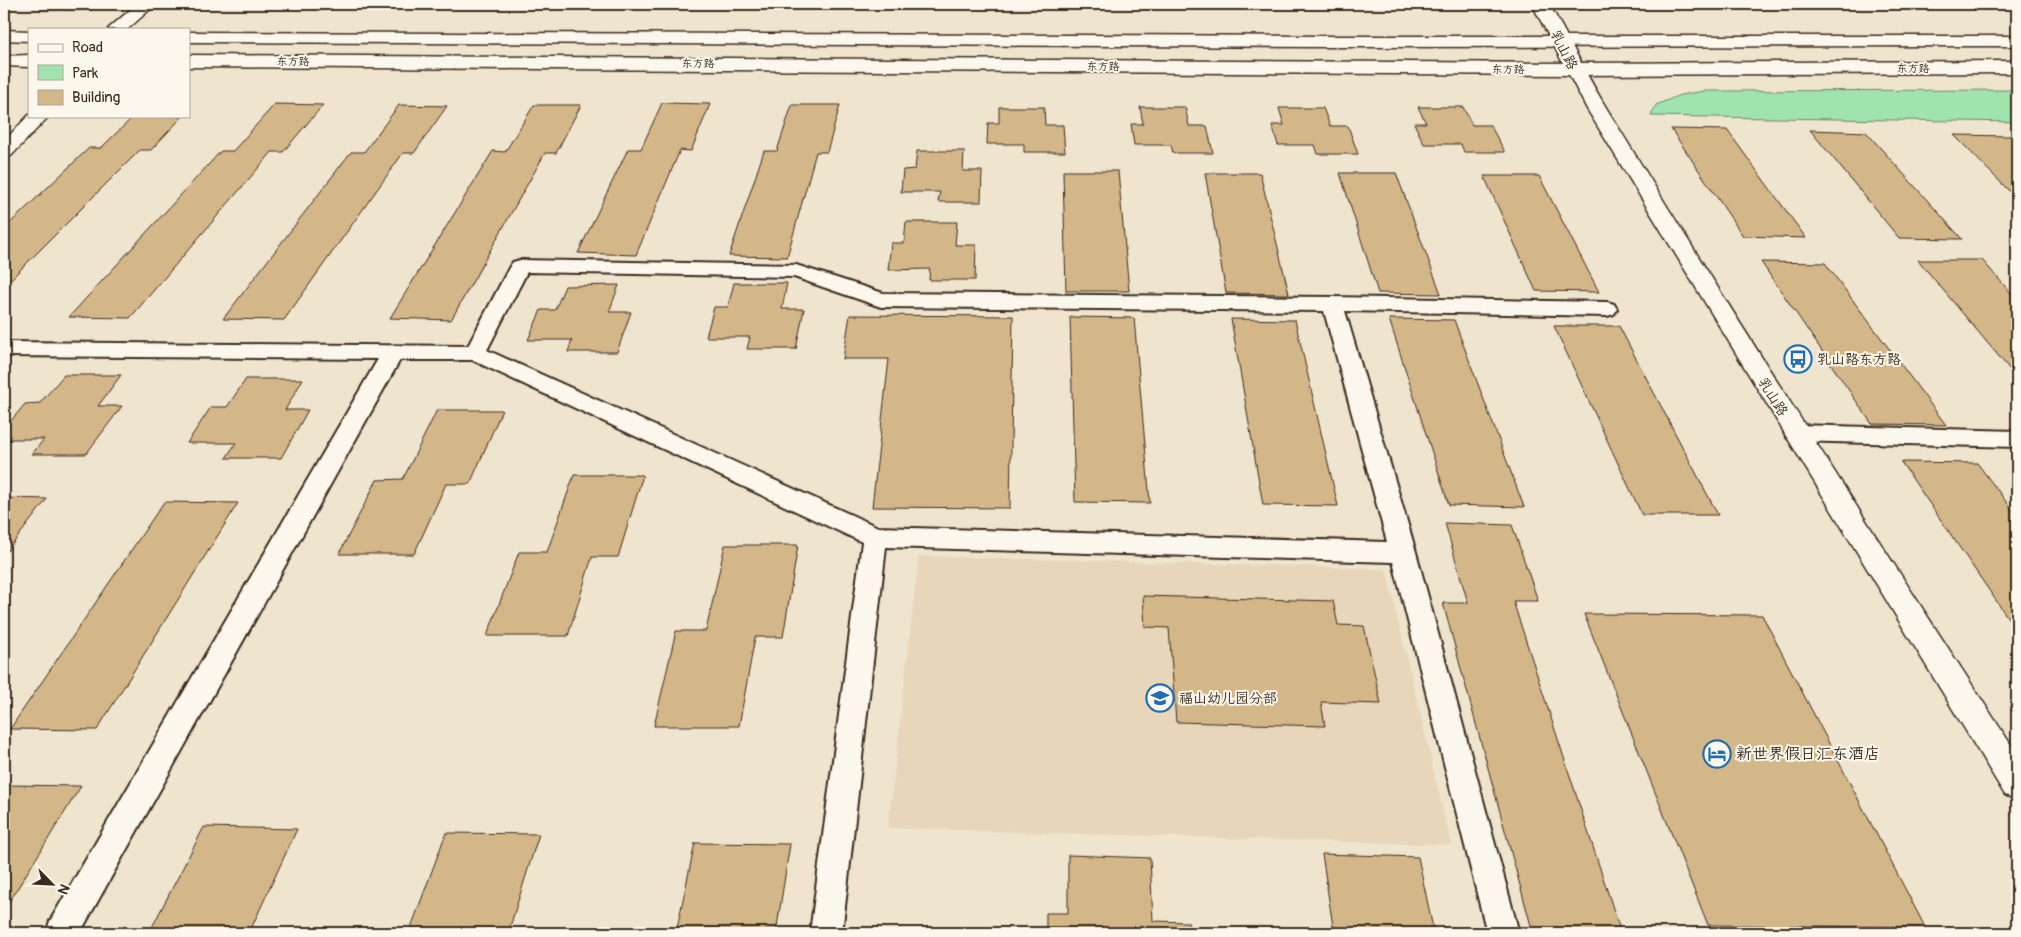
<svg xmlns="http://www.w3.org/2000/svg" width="2021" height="937" font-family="Pangolin,'LXGW WenKai TC',sans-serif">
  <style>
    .built { fill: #e7d6b9 }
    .green { fill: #a0e3ae; stroke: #6e8666 }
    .building { fill: #d4b789; stroke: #3b2a1e }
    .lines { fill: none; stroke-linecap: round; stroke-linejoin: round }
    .service-casing { stroke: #3b2a1e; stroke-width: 4 }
    .minor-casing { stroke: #3b2a1e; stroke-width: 3 }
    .tertiary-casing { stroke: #3b2a1e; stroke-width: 3 }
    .secondary-casing { stroke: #3b2a1e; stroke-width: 3 }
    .path { stroke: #3b2a1e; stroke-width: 2.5; stroke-dasharray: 0.5 2.5; stroke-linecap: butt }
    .service { fill: #fbf7ec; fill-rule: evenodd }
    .minor { fill: #fbf7ec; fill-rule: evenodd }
    .tertiary { fill: #fbf7ec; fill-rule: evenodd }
    .secondary { fill: #fbf7ec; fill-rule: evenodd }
    .labels { text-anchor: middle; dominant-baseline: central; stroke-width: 4; stroke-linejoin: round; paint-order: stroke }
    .far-street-label { font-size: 11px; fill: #3b2a1e; stroke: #fbf7ec }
    .street-label { font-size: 14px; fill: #3b2a1e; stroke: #fbf7ec }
    .poi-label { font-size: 14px; fill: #3b2a1e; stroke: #fbf7ec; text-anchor: start }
    .near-poi-label { font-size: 16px; fill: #3b2a1e; stroke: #fbf7ec; text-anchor: start }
  </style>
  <rect width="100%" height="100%" fill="#efe4ce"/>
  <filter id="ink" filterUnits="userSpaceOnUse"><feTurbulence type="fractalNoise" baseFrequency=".02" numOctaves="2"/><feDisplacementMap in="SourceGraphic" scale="10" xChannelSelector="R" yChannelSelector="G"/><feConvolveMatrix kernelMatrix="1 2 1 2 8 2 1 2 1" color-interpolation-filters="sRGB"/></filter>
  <g filter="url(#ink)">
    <!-- built -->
    <path class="built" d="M919,556L1386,569L1451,845L888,828Z"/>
    <!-- green -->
    <path class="green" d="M2017,90V122L1651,116L1656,105L1680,95L1704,91Z"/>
    <!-- building -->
    <g class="building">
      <path d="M1951,4H2017V5H1952Z"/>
      <path d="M662,103L710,104L691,151L680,150L636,255L578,253L628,149H641Z"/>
      <path d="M275,104L323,105L283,152H272L130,318L69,317L221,151H233Z"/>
      <path d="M399,105L447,106L414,153H403L284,320L223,319L351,152H364Z"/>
      <path d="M534,105H581L556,153H545L451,320L390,318L493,151L505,152Z"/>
      <path d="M792,105H840L827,152H816L787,257L729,256L764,151H777Z"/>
      <path d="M999,107H1044L1045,125H1063L1065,152H1024V144H987L988,123H999Z"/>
      <path d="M1140,107H1185L1189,126H1207L1213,153H1173L1171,145H1134L1131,124H1143Z"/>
      <path d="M1418,107H1463L1472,125H1490L1505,152H1464L1461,144H1424L1414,123H1426Z"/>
      <path d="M1279,108H1323L1330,126H1348L1358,154H1318L1315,145H1278L1272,125H1284Z"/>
      <path d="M134,116H183L151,150H140L4,286V229L89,148H101Z"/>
      <path d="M1671,129L1727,130L1806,238L1743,236Z"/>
      <path d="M1810,130L1866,132L1962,239L1899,238Z"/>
      <path d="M1954,135L2011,136L2017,142V199Z"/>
      <path d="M917,151H964L963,171H982L981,202H938L940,192H901L903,170L915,169Z"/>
      <path d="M1063,171H1118L1129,291H1066Z"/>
      <path d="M1205,173H1260L1289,294L1226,293Z"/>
      <path d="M1340,173H1396L1441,294L1378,293Z"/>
      <path d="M1484,176H1539L1599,292L1536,291Z"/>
      <path d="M906,222H957L955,245H976L975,280H929L930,269L888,270L891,243H904Z"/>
      <path d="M1918,260H1982L2017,300V378Z"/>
      <path d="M1761,262L1825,263L1946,425L1872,424Z"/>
      <path d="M734,283H787L782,309H804L796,349H747L750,337H706L714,307H728Z"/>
      <path d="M619,285L609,312H631L617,352H568L572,340H528L541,310H555L565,286Z"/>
      <path d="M850,315L1013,316L1010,508L872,507L889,359H843Z"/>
      <path d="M1070,317L1134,318L1150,503L1075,502Z"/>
      <path d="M1231,319L1295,320L1338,506L1263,505Z"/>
      <path d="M1389,319L1454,320L1524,507L1449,505Z"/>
      <path d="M1554,326H1619L1718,515H1642Z"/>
      <path d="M64,375H121L98,406H122L86,454H32L44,439H4V429L25,404L40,403Z"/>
      <path d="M246,379H303L285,410H308L281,458H226L236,443H187L211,407H227Z"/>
      <path d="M437,410H502L470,484H446L414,554H339L377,480L403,479Z"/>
      <path d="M1901,462L1977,463L2017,516V631Z"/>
      <path d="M574,475H643L618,557H592L568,636H487L519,552H547Z"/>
      <path d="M4,498L47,499L4,555Z"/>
      <path d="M164,502L238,503L97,730L10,729Z"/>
      <path d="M1445,523L1512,525L1538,601H1513L1621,933H1533L1443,603H1468Z"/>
      <path d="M725,545H798L783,637H755L739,726H654L676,631H706Z"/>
      <path d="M1143,596L1333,601L1338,625L1364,626L1381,704L1321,702L1325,726L1176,722L1169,628L1145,627Z"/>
      <path d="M1584,614L1762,615L1925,927L1708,925Z"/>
      <path d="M4,785L81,786L4,910Z"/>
      <path d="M204,827L297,829L249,933H149Z"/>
      <path d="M446,833L539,834L508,933H409Z"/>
      <path d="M695,843L790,844L776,933H676Z"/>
      <path d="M1322,854L1418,857L1434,933H1334Z"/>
      <path d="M1068,855L1150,858L1153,921L1188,922L1189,933H1046V913H1068Z"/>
    </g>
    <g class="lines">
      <!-- service casing -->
      <g class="service-casing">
        <g id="service">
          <path d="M520,260L796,265L883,293L1333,297L1607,302L1614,304L1617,309L1614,314L1607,316L1345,311L1416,552L1519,933H1487L1393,562L886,547L842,933H810L862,542L472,360H400L80,933H46L50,921L378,359L4,356V342L468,346L510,266L513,262ZM527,272L794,277L881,307L1324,311L1387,542L878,527L487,350Z"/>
          <path d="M1796,425L2017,431V447L1796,441L1788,439L1784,433L1788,427Z"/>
        </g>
      </g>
      <!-- minor casing -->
      <g class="minor-casing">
        <path id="minor" d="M1532,4H1549C1569,38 1586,75 1607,109C1740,326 1878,541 2017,754V800L2005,795L1587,109Z"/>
      </g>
      <!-- tertiary casing -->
      <g class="tertiary-casing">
        <g id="tertiary">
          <path d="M137,4H156L128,29H108Z"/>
          <path d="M29,115L49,116L11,156L4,158V141Z"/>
        </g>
      </g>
      <!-- secondary casing -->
      <g class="secondary-casing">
        <g id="secondary">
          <path d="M4,30L29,31V41L4,40Z"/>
          <path d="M189,32L1332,36H2017V46L1332,47L189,42Z"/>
          <path d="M29,55V67L4,66V56Z"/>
          <path d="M189,55L1574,63L2017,61V73L1574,75L189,67Z"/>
        </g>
      </g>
      <!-- path -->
      <path class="path" d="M40,10H92"/>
      <!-- service -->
      <use href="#service" class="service"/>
      <!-- minor -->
      <use href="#minor" class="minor"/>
      <!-- tertiary -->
      <use href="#tertiary" class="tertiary"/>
      <!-- secondary -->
      <use href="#secondary" class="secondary"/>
    </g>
  </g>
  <!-- icons -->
  <defs>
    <g id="bus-ring" transform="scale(1.4375)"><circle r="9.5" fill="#fbf7ec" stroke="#1f6fb2" stroke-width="1.5"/><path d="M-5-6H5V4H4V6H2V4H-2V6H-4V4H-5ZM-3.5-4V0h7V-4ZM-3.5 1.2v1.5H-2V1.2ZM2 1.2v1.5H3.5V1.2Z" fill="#1f6fb2"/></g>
    <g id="school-ring" transform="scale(1.4375)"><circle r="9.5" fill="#fbf7ec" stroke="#1f6fb2" stroke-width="1.5"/><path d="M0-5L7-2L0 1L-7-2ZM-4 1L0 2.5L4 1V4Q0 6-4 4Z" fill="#1f6fb2"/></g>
    <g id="hotel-ring" transform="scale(1.4375)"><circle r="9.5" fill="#fbf7ec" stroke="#1f6fb2" stroke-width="1.5"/><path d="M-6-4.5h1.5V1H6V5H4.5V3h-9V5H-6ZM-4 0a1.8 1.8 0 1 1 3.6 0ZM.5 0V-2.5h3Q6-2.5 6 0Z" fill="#1f6fb2"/></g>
  </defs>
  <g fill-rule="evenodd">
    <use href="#bus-ring" x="1798" y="359"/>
    <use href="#school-ring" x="1160" y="698"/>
    <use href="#hotel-ring" x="1717" y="754"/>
  </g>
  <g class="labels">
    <!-- far-street labels -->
    <g class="far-street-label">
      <text x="293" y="61">东方路</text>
      <text x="698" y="63">东方路</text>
      <text x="1103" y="66">东方路</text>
      <text x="1913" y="68">东方路</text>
      <text x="1508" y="69">东方路</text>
    </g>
    <!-- street labels -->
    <g class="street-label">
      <text transform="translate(1564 50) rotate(63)">乳山路</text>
      <text transform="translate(1773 397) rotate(58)">乳山路</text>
    </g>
    <!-- poi labels -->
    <g class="poi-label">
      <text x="1817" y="359">乳山路东方路</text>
      <text x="1179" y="698">福山幼儿园分部</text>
    </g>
    <!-- near-poi labels -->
    <g class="near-poi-label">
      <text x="1736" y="754">新世界假日汇东酒店</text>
    </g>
  </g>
  <!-- margin -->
  <rect width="2021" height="937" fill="none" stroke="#fbf7ec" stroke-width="20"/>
  <rect x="10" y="10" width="2001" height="917" fill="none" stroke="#3b2a1e" stroke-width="2" filter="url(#ink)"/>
  <!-- legend -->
  <rect x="28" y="28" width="162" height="90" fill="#fbf7ec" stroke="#aea59a"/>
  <rect x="38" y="44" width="25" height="8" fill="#fbf7ec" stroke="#aea59a"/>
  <text x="72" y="52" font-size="15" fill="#3b2a1e">Road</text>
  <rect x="38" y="65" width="25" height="15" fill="#a0e3ae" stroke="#aea59a"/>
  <text x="72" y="78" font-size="15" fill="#3b2a1e">Park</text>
  <rect x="38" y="90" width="25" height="15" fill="#d4b789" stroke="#aea59a"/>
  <text x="72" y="102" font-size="15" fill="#3b2a1e">Building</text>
  <!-- north arrow -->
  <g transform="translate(52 884) rotate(114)" stroke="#fbf7ec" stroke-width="4" paint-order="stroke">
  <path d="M0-4L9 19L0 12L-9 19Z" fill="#3b2a1e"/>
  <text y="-8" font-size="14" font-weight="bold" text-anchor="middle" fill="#3b2a1e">N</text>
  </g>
</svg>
